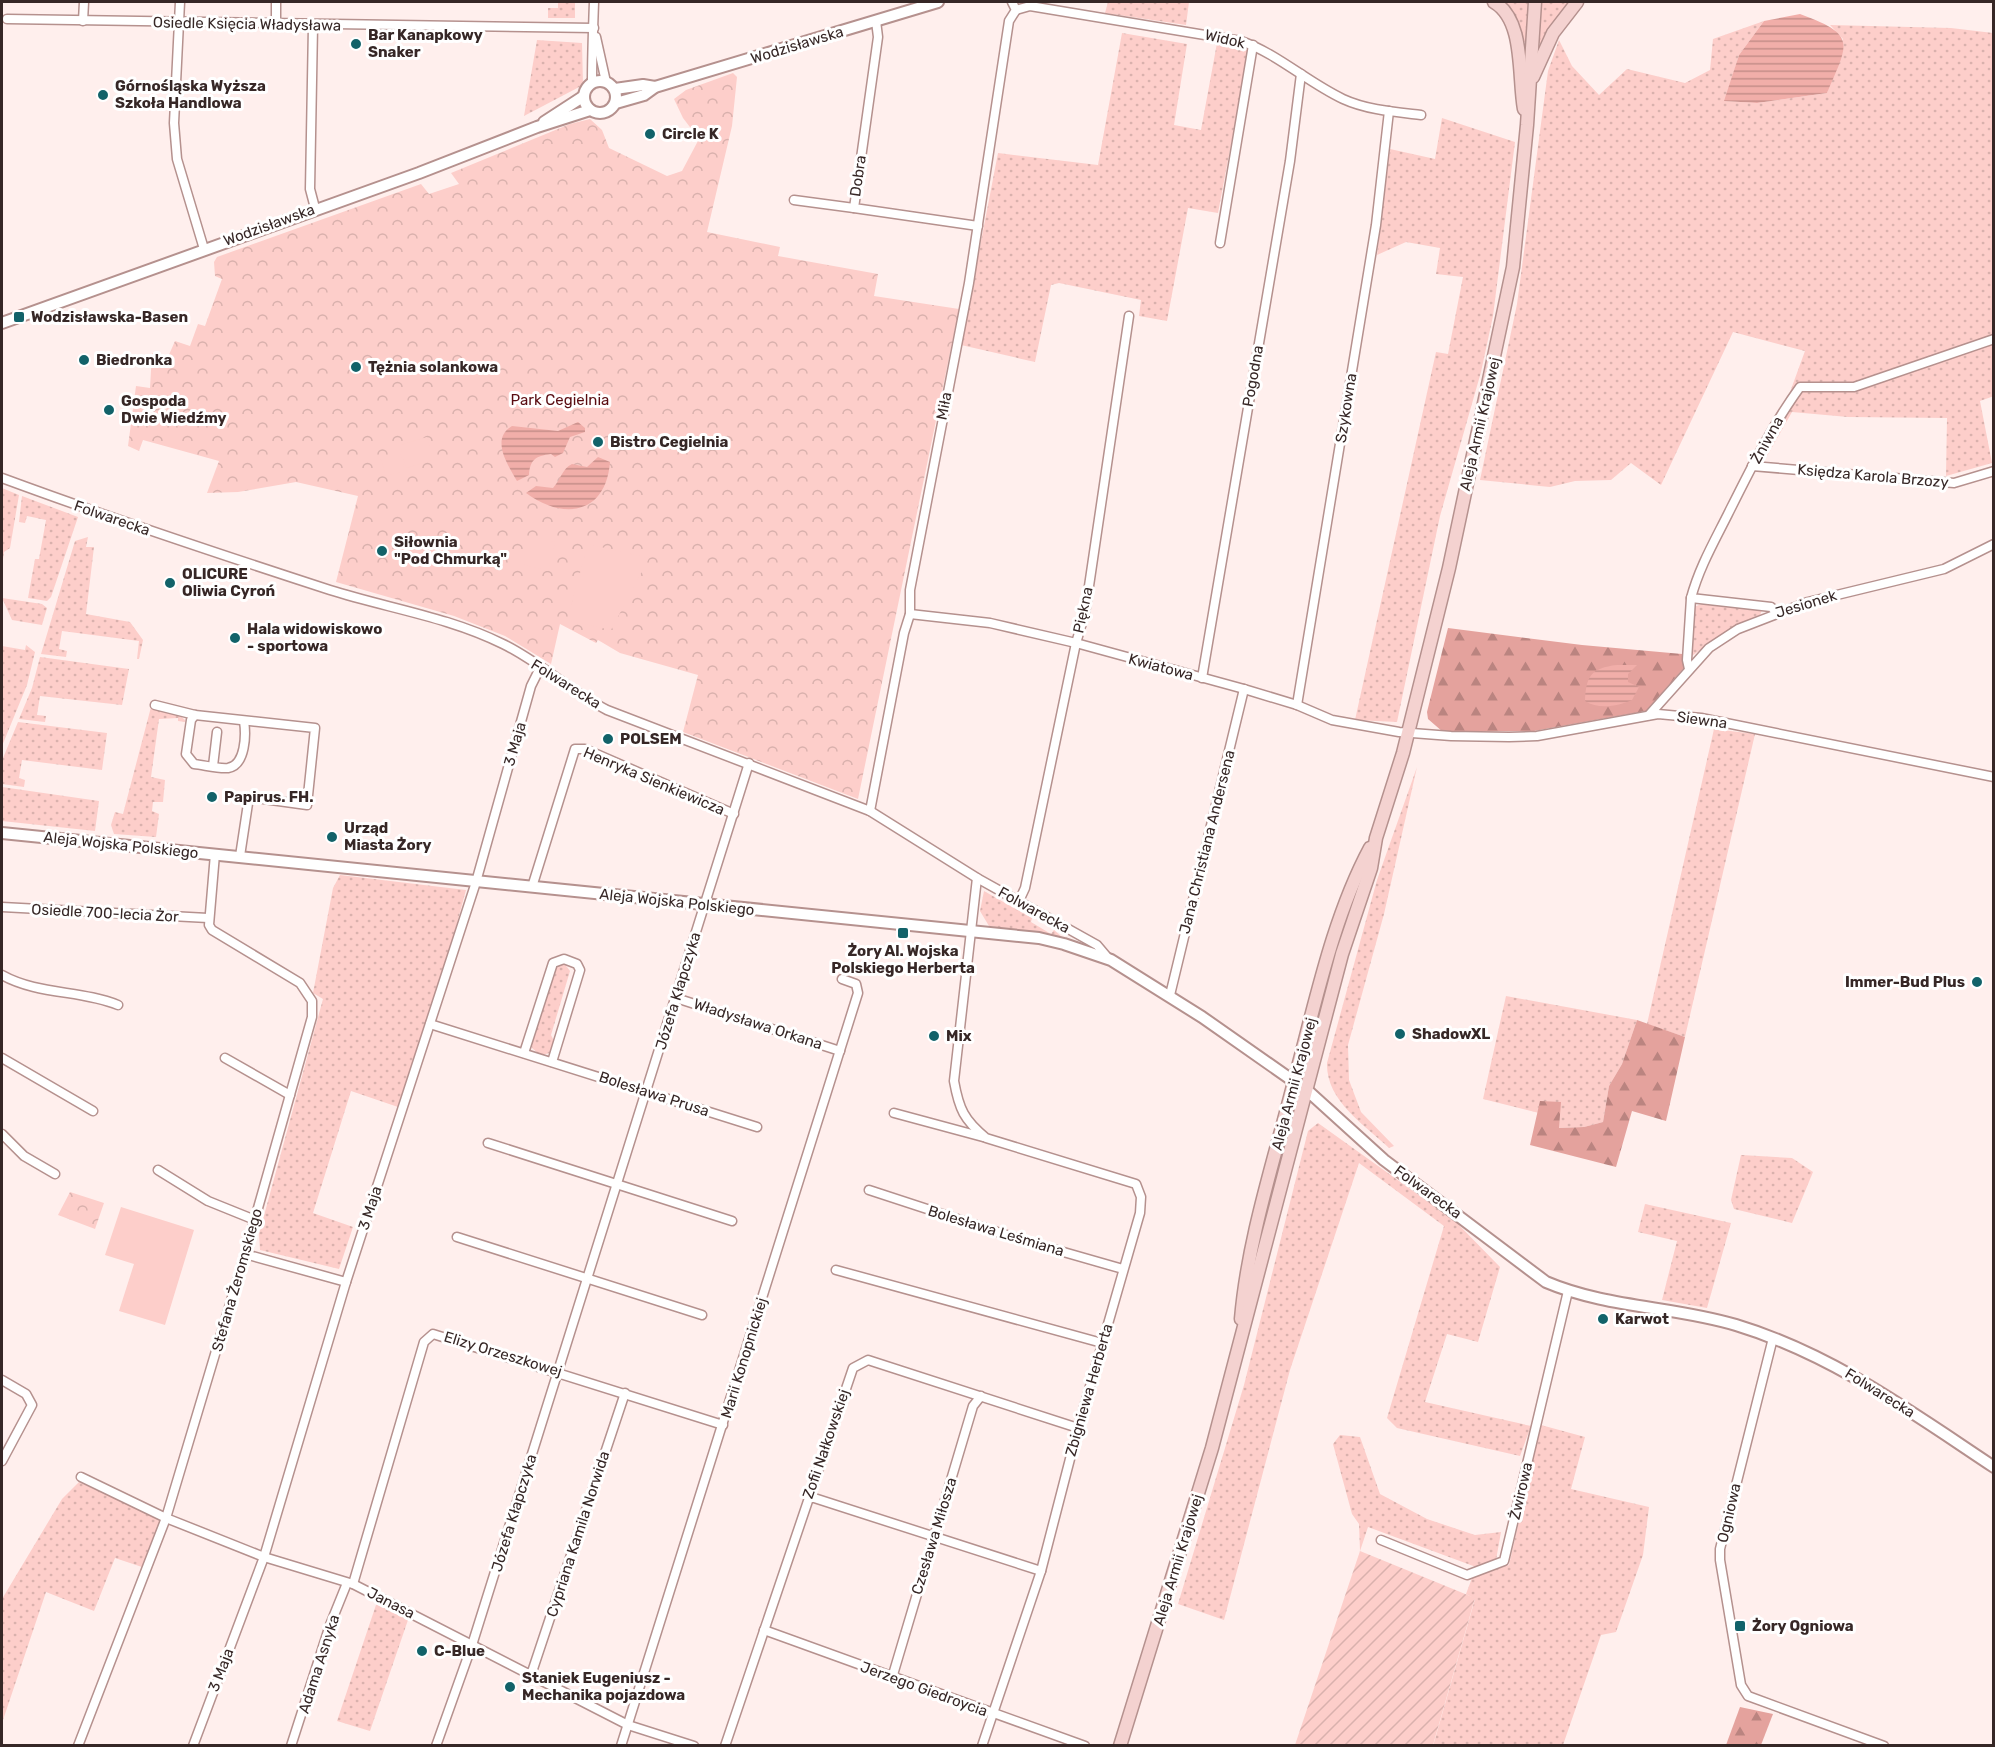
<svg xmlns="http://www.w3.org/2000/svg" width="1995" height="1747" font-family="Rubik,sans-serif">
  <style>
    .grass { fill: url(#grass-dots) }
    .forest { fill: url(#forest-firs) }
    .park { fill: url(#park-crowns) }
    .garden { fill: url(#garden-furrows) }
    .pitch { fill: #fdceca }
    .water { fill: url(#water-rules) }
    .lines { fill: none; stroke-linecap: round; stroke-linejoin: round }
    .minor-casing { stroke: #b5918e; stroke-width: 11 }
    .tertiary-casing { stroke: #b5918e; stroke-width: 14 }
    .secondary-casing { stroke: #b5918e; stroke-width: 15 }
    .minor { stroke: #fff; stroke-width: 8 }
    .tertiary { stroke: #fff; stroke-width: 10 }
    .secondary { stroke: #f4d2d0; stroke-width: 12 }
    .poi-dot { fill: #126269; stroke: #fff; stroke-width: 2 }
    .labels { text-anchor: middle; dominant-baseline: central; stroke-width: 6; stroke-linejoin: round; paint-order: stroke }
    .street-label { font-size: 15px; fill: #362726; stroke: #fff }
    .poi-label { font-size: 15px; font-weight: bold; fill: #362726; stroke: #fff; text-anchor: start }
    .park-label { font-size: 15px; fill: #5a0c11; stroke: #fff }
  </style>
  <defs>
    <pattern id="grass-dots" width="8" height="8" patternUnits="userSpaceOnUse" patternTransform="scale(1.5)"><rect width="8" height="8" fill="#fdceca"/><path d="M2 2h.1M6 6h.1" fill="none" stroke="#d9b1ad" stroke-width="1.8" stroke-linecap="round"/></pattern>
    <pattern id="forest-firs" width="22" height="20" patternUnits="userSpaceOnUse" patternTransform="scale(1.5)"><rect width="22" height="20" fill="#e4a29d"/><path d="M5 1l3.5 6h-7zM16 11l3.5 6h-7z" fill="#ba8480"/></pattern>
    <pattern id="park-crowns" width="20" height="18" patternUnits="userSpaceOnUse" patternTransform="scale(1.5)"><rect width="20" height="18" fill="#fdceca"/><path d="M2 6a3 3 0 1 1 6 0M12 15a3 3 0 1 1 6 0" fill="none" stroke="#d9b1ad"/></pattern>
    <pattern id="garden-furrows" width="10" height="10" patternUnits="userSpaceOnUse" patternTransform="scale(1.5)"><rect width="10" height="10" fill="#fdceca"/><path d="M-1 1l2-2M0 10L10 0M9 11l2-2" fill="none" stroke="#d9b1ad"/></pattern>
    <pattern id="water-rules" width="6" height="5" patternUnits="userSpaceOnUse" patternTransform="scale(1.5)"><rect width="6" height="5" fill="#f1aea9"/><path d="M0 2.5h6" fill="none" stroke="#c48e89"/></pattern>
  </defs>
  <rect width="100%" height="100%" fill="#ffefed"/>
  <!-- grass -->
  <g class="grass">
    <path d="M558,2H575V18H548V8H558Z"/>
    <path d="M1108,2H1189L1186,25L1105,13Z"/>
    <path d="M1502,2H1529L1527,42H1521Z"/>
    <path d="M1541,2H1572L1544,44L1539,43Z"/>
    <path d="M1764,21L1739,55L1725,101L1757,103L1827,93L1843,39L1830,25L1951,28L1993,33L1994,396L1980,401L1992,463L1946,476L1947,418L1848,417L1792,412L1766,458L1805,351L1733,332L1661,485L1631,463L1611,480L1575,481L1550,487L1480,480L1517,304L1548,71L1559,40L1572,66L1599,95L1627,69L1685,83L1710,70L1713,39Z"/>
    <path d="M1122,33L1187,44L1174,125L1201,130L1217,43L1249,49L1218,213L1188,208L1167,321L1139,316L1141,300L1059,283L1051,285L1035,362L961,345L998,153L1098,165Z"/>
    <path d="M537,40L582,43L583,85L524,116Z"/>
    <path d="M1442,118L1515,142L1493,316L1481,372L1440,516L1397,722L1355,720L1436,352L1448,354L1463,277L1436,274L1440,248L1406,242L1377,255L1390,149L1435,159Z"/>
    <path d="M2,488L19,495L10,548L4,552L2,567Z"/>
    <path d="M22,496L78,517L51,597L47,601L28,598L35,559H39L46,520L27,516L25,523L19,522Z"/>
    <path d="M88,537L86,547H94L86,614L130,622L143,640L139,659H137L139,641L62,631L59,649L67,651L66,657L41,654L75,541Z"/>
    <path d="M2,598L42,604L47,608L42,625L12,620Z"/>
    <path d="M1705,603L1762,610L1760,615L1722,634L1692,656L1693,613L1696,606Z"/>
    <path d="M26,645L35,652L27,685L2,746V646L25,650Z"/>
    <path d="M40,657L129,669L122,705L40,696L37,715L46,716L45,722L19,719L32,688Z"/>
    <path d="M151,707L176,712L185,720V722L178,721V718L159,719L151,777L165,780L163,802H153L152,811L159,814L156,837L114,834L111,825L115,812L123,814Z"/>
    <path d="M18,722L107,733L102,770L22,760L19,778L25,780L24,787L2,784L3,758Z"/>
    <path d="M1714,729L1755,734L1685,1037L1647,1024Z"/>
    <path d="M1417,767L1384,914L1348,1045L1349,1080L1361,1112L1394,1146L1389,1148C1364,1124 1326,1101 1327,1063L1377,880Z"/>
    <path d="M2,787L99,801L95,831L2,821Z"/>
    <path d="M340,875L466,890L440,986L398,1107L351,1091L313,1213L353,1227L339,1269L260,1250L259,1234L323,999L313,993L333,888Z"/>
    <path d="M984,891L1032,918L1031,922L1051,934L1054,930L1063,938L989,926L980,911Z"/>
    <path d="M564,963L570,971L551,1035L555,1043L551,1053L540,1055L532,1048L531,1043L555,966Z"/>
    <path d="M1506,996L1637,1020L1622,1064L1609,1086L1603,1122L1584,1127L1558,1128L1560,1102L1539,1113L1483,1099Z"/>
    <path d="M1318,1123L1455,1221L1500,1267L1478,1342L1447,1334L1425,1402L1531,1426L1520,1456L1397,1428L1387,1418L1444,1226L1359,1163L1290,1370L1224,1620L1178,1604L1244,1385L1308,1131Z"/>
    <path d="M1741,1155L1792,1158L1813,1172L1792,1223L1734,1209L1731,1200Z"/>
    <path d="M1645,1204L1731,1223L1707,1308L1662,1300L1677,1241L1638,1232Z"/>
    <path d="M1541,1425L1585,1437L1571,1489L1649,1507L1643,1555L1616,1632L1601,1635L1563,1745L1433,1746L1475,1599L1466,1594L1472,1578L1509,1565Z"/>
    <path d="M1340,1435L1360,1437L1380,1494L1427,1519L1475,1535L1501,1532L1496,1560L1476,1567L1368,1527L1360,1551L1359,1524L1352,1514L1333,1444Z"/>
    <path d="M79,1482L161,1520L142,1567L115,1558L94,1611L46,1592L2,1723V1599L62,1499Z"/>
    <path d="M377,1602L409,1617L370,1731L337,1721Z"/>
  </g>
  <!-- forest -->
  <g class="forest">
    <path d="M1448,628L1582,645L1682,654L1684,668L1646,711L1534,731L1443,732L1428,719L1427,712Z"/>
    <path d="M1637,1020L1685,1037L1666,1121L1632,1111L1616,1167L1530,1145L1540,1101L1561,1102L1559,1128L1584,1127L1603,1122L1609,1086L1622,1064Z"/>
    <path d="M1740,1707L1773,1714L1761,1745H1726Z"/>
  </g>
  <!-- park -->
  <g class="park">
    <path d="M733,73L737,77L732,126L707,232L780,247L778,256L878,274L874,296L959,309L858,799L683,732L698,675L620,653L598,640L596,643L560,624L551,664L505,636L454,616L336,582L358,496L296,482L238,492L207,493L219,461L143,440L139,451L128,446L136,386L150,388L152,353L168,357L175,341L190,346L198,324L205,326L222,279L215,276L214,262L217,257L421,184L429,194L459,184L451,173L570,124L590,119L602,130L609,148L667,176L682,171L699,139L683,118L674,99L686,90Z"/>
    <path d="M70,1192L104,1203L95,1229L58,1215Z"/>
  </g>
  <!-- garden -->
  <path class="garden" d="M1360,1551L1475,1598L1433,1745H1295Z"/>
  <!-- pitch -->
  <g class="pitch">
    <path d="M427,437L433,460L406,468L400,445Z"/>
    <path d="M400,452L405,471L386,476L380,457Z"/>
    <path d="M529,536L555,542L548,571L522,564Z"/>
    <path d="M588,544L649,558L611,630L567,620Z"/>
    <path d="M121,1207L194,1230L165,1325L119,1311L134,1264L105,1255Z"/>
  </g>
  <!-- water -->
  <g class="water">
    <path d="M1800,14C1858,35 1848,43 1827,93L1757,103L1724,101L1739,55L1764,21Z"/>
    <path d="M578,422L585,428V432L570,437L563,453L555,457L551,454C535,456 530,460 529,475L517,481C508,465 490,439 512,426L558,431Z"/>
    <path d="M598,457L610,462C606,514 564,521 526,493L536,486L553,488C561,479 562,469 572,464L587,467Z"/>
    <path d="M1617,665H1637L1628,674V682L1639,687L1632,700C1618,706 1599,710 1585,701C1586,676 1591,668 1617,665Z"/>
  </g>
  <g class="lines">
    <!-- minor casing -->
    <g class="minor-casing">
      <g id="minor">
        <path d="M180,2L174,123L177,159L204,249"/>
        <path d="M1016,10L1030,6L1241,41C1278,54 1307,82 1343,99C1367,110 1395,112 1421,115"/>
        <path d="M7,19L594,28"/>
        <path d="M83,21L84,2"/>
        <path d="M876,21L878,37L854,208L978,226"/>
        <path d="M276,24V2"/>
        <path d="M313,26L310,189L315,208"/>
        <path d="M596,37L606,82"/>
        <path d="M592,83C592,56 593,29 594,2"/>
        <path d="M794,200L854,208"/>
        <path d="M1220,243L1253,45"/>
        <path d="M1752,466L1954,483L1994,471"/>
        <path d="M2,478C110,518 219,554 330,590C387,608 449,617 503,644C540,662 570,691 607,710L870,811L977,878L1097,945L1108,958"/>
        <path d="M1776,612L1771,607L1691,598C1699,568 1714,542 1728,514C1750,470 1771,427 1800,387H1854L1994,339"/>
        <path d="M910,614L990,623L1076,643L1244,689L1297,705L1332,720L1399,732L1451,736L1509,737L1537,736L1658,714L1701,718L1994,777"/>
        <path d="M1689,669L1687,660L1691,598"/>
        <path d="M1202,678L1290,161L1301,74"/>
        <path d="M155,705L195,715L315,728L307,805L249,797L240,856"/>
        <path d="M1297,705L1376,225L1389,111"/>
        <path d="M195,715L191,720L186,754L194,764C204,765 218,769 228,768C246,765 246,734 244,721"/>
        <path d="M1649,715L1709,648L1738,629L1808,602L1944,569L1994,544"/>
        <path d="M213,766L217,732"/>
        <path d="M870,811L904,633L910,614V590L969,283L1009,21L1016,10L1012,2"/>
        <path d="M977,878L954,1081C959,1109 964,1120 986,1138L1136,1184L1141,1197L1140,1213L1078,1428L1041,1571L982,1746"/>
        <path d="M532,887L575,749H585L734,814"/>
        <path d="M1019,901L1025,888L1076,643L1085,613L1129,316"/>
        <path d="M2,907L208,918"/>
        <path d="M2,975C38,995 81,990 118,1005"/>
        <path d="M1170,995L1244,689"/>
        <path d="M676,998L840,1051"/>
        <path d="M430,1024L757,1127"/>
        <path d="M524,1053L553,963L564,959L577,964L580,970L552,1062"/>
        <path d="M2,1058L93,1111"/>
        <path d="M225,1058L290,1095"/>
        <path d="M894,1113L983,1137"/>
        <path d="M2,1134L24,1156L55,1174"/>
        <path d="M488,1143L732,1221"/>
        <path d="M158,1170L208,1201L255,1220"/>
        <path d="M869,1190L1025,1241L1123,1269"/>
        <path d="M457,1237L702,1315"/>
        <path d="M245,1254L346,1282"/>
        <path d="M836,1270L1102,1343"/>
        <path d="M1773,1338L1720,1549V1560L1741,1685L1748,1696L1884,1746"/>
        <path d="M2,1380L26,1394L32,1405L2,1461"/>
        <path d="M81,1477L166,1518L264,1557L353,1584L628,1725L694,1746"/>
        <path d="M808,1496L1041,1571"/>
        <path d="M1381,1540L1467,1575L1504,1561L1568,1291"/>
        <path d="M353,1584L424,1342L433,1334L723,1425"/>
        <path d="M764,1630L1085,1746"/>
        <path d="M531,1675L625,1393"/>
        <path d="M892,1678L973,1406L981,1396"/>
        <path d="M78,1746L166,1518L245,1254L312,1017V1001L300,983L212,930L209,925L215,854"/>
        <path d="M193,1746L264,1557L346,1282L476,882L531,686L540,668"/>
        <path d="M291,1746L330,1625L347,1583"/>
        <path d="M436,1746L472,1645L749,763"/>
        <path d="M621,1746L858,993L856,984L842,979"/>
        <path d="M725,1746L853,1368L868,1360L1078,1428"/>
      </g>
    </g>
    <!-- tertiary casing -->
    <g class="tertiary-casing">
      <g id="tertiary">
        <circle cx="600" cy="97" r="16"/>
        <path d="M615,89L643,85L655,87"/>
        <path d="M616,103L644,95L655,87L938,2"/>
        <path d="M544,122L584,96"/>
        <path d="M2,323L419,173L537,127L590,110"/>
        <path d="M2,833L1039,938L1064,944L1111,960L1202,1017L1309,1092L1384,1160L1546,1282C1607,1308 1673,1306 1736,1325C1832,1354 1911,1412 1994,1467"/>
      </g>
    </g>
    <!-- secondary casing -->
    <g class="secondary-casing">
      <g id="secondary">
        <path d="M1494,2C1525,20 1518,76 1524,109"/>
        <path d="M1533,77L1553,33L1577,2"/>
        <path d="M1241,1319C1248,1238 1274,1161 1294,1082C1315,1005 1332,919 1370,848"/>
        <path d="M1120,1746L1212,1448L1342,954L1371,868L1376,838L1403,753L1449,568L1513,267L1527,125L1535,2"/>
      </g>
    </g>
    <!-- minor -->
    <use href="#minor" class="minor"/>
    <!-- tertiary -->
    <use href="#tertiary" class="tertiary"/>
    <!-- secondary -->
    <use href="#secondary" class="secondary"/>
  </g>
  <!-- markers -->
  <g class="poi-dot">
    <circle cx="356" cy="44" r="6"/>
    <circle cx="103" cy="95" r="6"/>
    <circle cx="650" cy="134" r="6"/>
    <rect x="13" y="311" width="12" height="12" rx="3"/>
    <circle cx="84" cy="360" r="6"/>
    <circle cx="356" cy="367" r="6"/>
    <circle cx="109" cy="410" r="6"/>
    <circle cx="598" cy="442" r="6"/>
    <circle cx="382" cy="551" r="6"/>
    <circle cx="170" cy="583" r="6"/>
    <circle cx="235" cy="638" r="6"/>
    <circle cx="608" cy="739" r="6"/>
    <circle cx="212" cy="797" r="6"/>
    <circle cx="332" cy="837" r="6"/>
    <rect x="897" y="927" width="12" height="12" rx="3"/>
    <circle cx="1977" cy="982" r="6"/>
    <circle cx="1400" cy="1034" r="6"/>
    <circle cx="934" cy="1036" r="6"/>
    <circle cx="1603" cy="1319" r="6"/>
    <rect x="1734" y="1620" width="12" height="12" rx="3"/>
    <circle cx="422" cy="1651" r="6"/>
    <circle cx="510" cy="1687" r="6"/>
  </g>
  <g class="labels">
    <!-- street labels -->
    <g class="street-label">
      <text transform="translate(247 24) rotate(1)">Osiedle Księcia Władysława</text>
      <text transform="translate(1225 39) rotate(13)">Widok</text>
      <text transform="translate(797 45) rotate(-17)">Wodzisławska</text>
      <text transform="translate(858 176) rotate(-82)">Dobra</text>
      <text transform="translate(269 225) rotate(-20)">Wodzisławska</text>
      <text transform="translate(1253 376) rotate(-80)">Pogodna</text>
      <text transform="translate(944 406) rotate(-79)">Miła</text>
      <text transform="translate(1346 408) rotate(-81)">Szykowna</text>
      <text transform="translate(1480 424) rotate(-77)">Aleja Armii Krajowej</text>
      <text transform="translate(1767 440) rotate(-61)">Żniwna</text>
      <text transform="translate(1873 476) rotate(5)">Księdza Karola Brzozy</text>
      <text transform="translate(112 518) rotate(19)">Folwarecka</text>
      <text transform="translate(1806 604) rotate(-17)">Jesionek</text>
      <text transform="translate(1083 610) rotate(-78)">Piękna</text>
      <text transform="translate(1161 667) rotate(15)">Kwiatowa</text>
      <text transform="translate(566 684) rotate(32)">Folwarecka</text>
      <text transform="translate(1702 720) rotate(8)">Siewna</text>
      <text transform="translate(515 744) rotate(-74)">3 Maja</text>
      <text transform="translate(654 781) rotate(23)">Henryka Sienkiewicza</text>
      <text transform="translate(1207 842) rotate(-76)">Jana Christiana Andersena</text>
      <text transform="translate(121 845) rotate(6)">Aleja Wojska Polskiego</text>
      <text transform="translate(677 902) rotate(6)">Aleja Wojska Polskiego</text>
      <text transform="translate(1034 910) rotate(29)">Folwarecka</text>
      <text transform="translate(105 913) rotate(3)">Osiedle 700-lecia Żor</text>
      <text transform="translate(678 991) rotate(-73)">Józefa Kłapczyka</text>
      <text transform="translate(758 1024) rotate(18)">Władysława Orkana</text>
      <text transform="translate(1294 1084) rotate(-75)">Aleja Armii Krajowej</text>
      <text transform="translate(654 1094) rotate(18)">Bolesława Prusa</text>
      <text transform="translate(1428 1192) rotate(36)">Folwarecka</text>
      <text transform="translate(370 1208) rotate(-72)">3 Maja</text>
      <text transform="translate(996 1231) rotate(17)">Bolesława Leśmiana</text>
      <text transform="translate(237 1280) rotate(-74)">Stefana Żeromskiego</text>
      <text transform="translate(503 1354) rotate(17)">Elizy Orzeszkowej</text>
      <text transform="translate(744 1358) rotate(-73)">Marii Konopnickiej</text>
      <text transform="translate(1089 1390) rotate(-74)">Zbigniewa Herberta</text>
      <text transform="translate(1880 1393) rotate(32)">Folwarecka</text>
      <text transform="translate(826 1444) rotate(-71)">Zofii Nałkowskiej</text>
      <text transform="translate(1521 1491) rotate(-77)">Żwirowa</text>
      <text transform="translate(514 1513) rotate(-73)">Józefa Kłapczyka</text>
      <text transform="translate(1729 1513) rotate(-77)">Ogniowa</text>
      <text transform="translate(578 1534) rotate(-72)">Cypriana Kamila Norwida</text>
      <text transform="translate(934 1536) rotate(-73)">Czesława Miłosza</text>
      <text transform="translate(1178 1560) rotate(-73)">Aleja Armii Krajowej</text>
      <text transform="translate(391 1603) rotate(27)">Janasa</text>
      <text transform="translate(319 1664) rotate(-72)">Adama Asnyka</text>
      <text transform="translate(221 1670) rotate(-69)">3 Maja</text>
      <text transform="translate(924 1689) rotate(20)">Jerzego Giedroycia</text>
    </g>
    <!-- poi labels -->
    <g class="poi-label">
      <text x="368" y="35">Bar Kanapkowy<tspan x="368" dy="17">Snaker</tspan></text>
      <text x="115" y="86">Górnośląska Wyższa<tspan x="115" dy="17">Szkoła Handlowa</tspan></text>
      <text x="662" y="134">Circle K</text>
      <text x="31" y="317">Wodzisławska-Basen</text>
      <text x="96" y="360">Biedronka</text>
      <text x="368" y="367">Tężnia solankowa</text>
      <text x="121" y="401">Gospoda<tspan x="121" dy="17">Dwie Wiedźmy</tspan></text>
      <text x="610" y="442">Bistro Cegielnia</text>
      <text x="394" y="542">Siłownia<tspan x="394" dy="17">"Pod Chmurką"</tspan></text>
      <text x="182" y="574">OLICURE<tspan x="182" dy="17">Oliwia Cyroń</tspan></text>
      <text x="247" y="629">Hala widowiskowo<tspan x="247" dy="17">- sportowa</tspan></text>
      <text x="620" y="739">POLSEM</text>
      <text x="224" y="797">Papirus. FH.</text>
      <text x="344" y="828">Urząd<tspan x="344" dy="17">Miasta Żory</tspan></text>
      <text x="903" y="951" text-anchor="middle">Żory Al. Wojska<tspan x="903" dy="17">Polskiego Herberta</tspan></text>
      <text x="1965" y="982" text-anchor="end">Immer-Bud Plus</text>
      <text x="1412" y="1034">ShadowXL</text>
      <text x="946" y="1036">Mix</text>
      <text x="1615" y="1319">Karwot</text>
      <text x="1752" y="1626">Żory Ogniowa</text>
      <text x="434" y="1651">C-Blue</text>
      <text x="522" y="1678">Staniek Eugeniusz -<tspan x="522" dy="17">Mechanika pojazdowa</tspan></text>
    </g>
    <!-- park labels -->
    <g class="park-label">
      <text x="560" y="400">Park Cegielnia</text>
    </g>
  </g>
  <!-- border -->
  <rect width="1995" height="1747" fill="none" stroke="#362726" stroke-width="6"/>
</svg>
